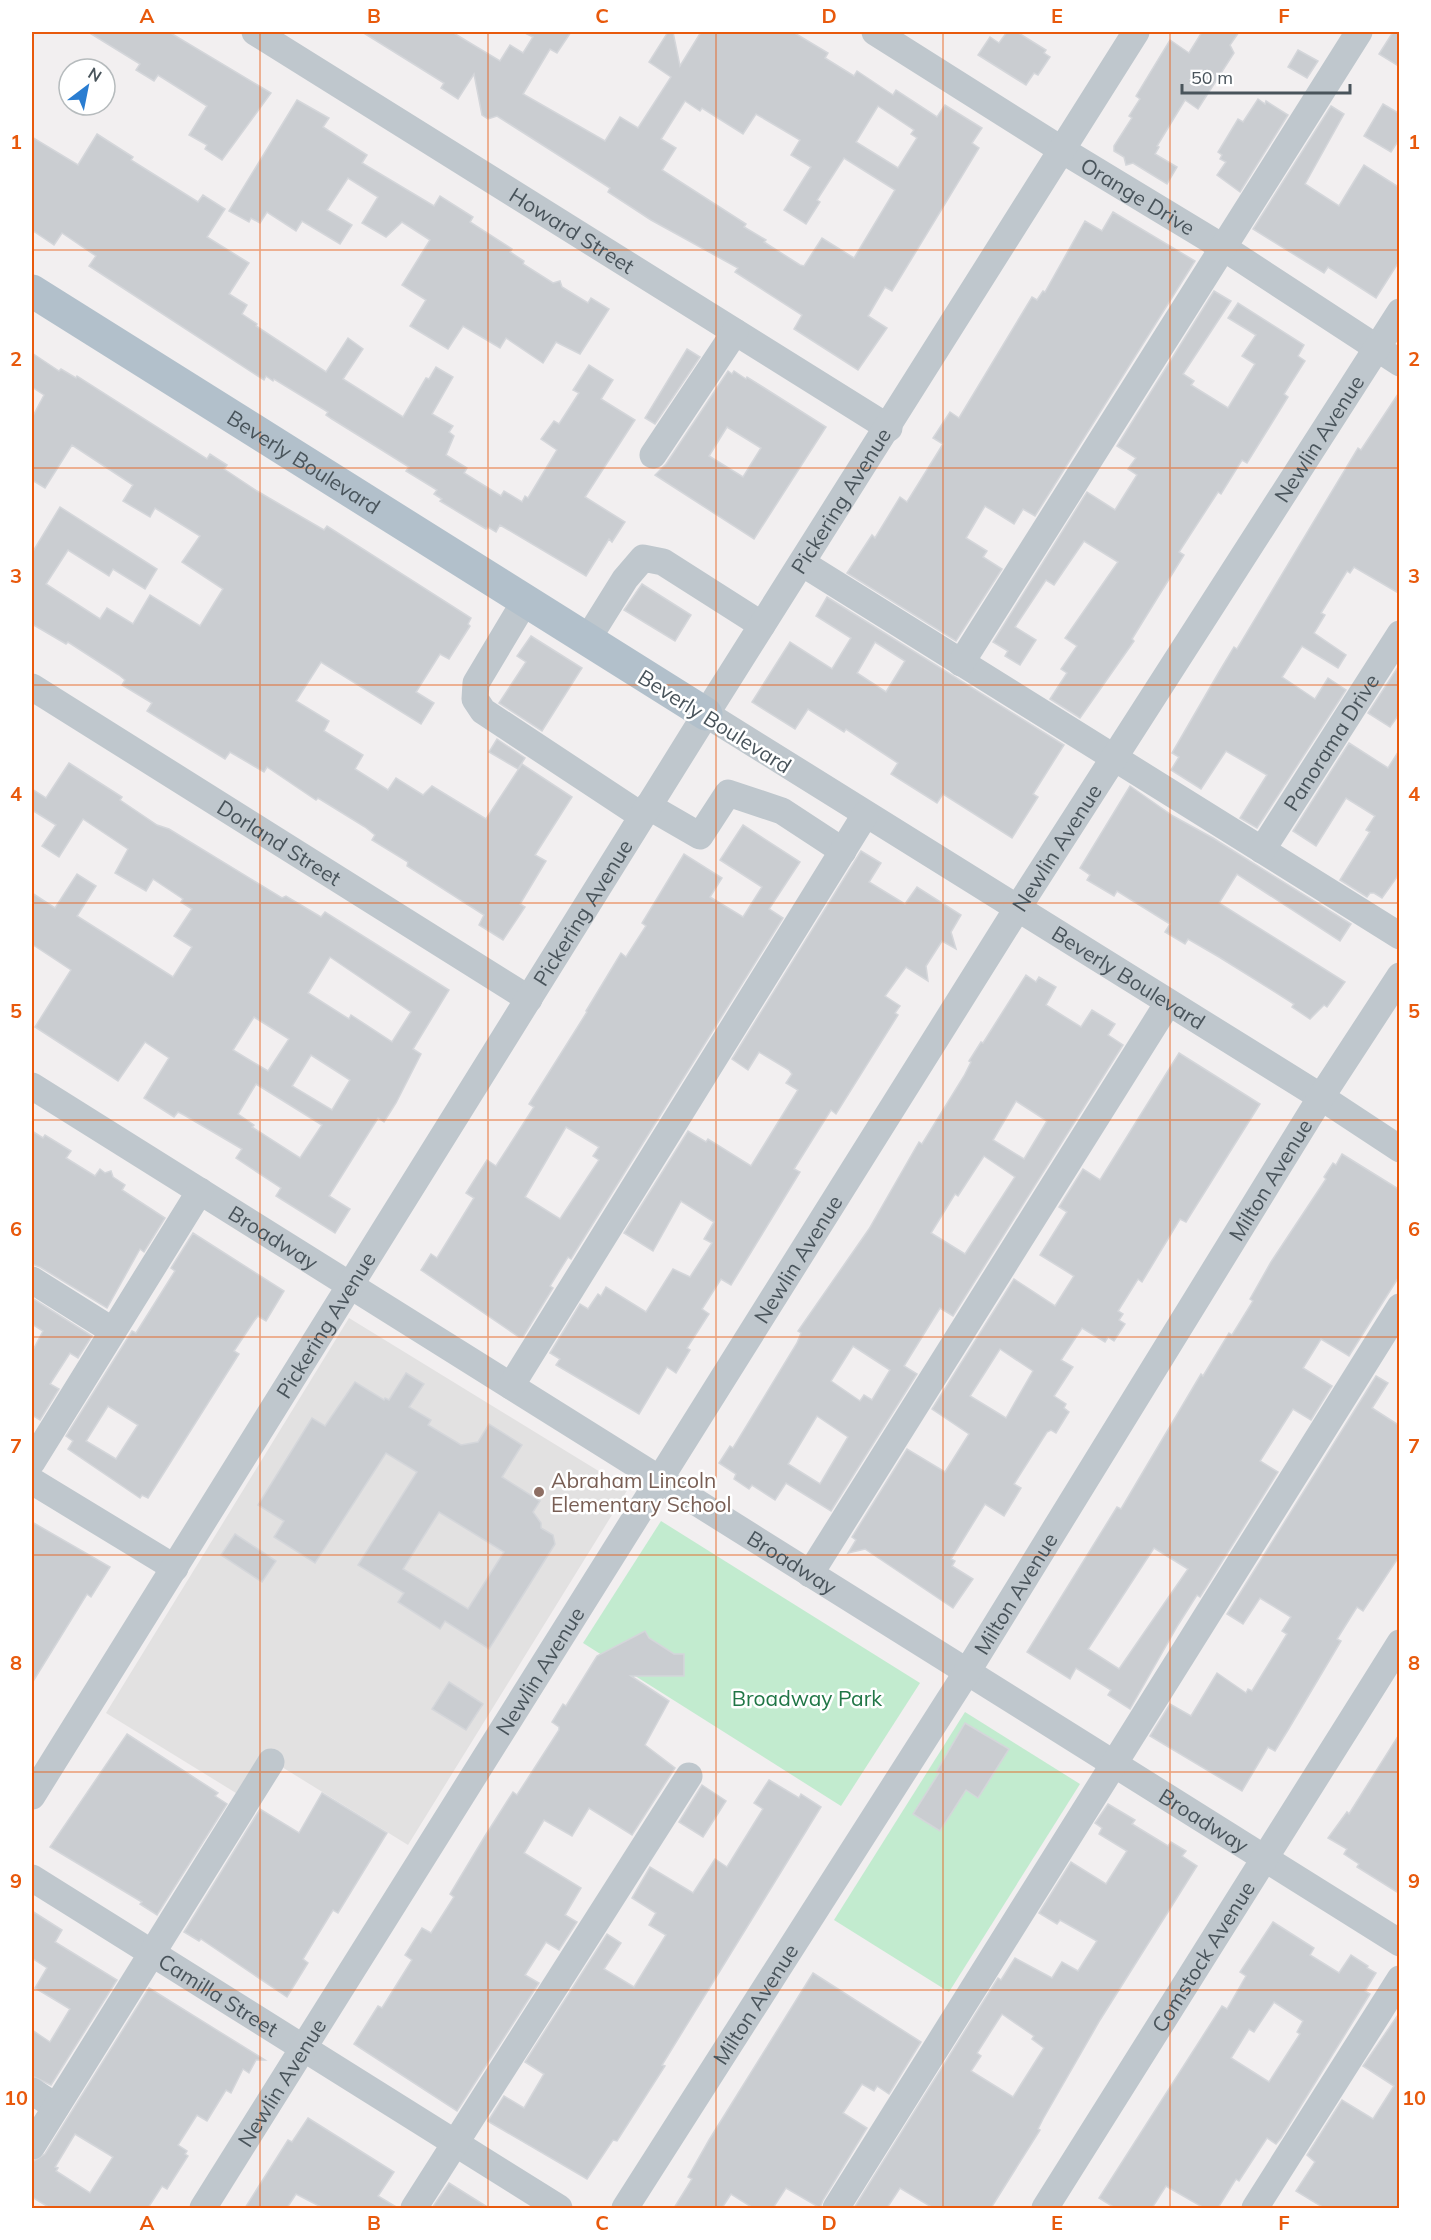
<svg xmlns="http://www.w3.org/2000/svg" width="1431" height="2240" font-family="Mulish,sans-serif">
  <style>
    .education { fill: #e2e1e1 }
    .green { fill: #c2ebcf }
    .building { fill: #cacdd1; stroke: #d4d6da; stroke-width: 1.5; fill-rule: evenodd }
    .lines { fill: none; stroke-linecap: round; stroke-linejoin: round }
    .minor { stroke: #bfc7cd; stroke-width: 27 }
    .major { stroke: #b2c0cb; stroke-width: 33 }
    .grid { fill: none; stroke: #e8590c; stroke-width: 1.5; stroke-opacity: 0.55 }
    .education-dot { fill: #8d6e63; stroke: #fff; stroke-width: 2 }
    .labels { text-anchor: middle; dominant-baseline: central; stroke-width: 5; stroke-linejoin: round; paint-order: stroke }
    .street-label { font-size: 21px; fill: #49545b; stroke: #fff }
    .education-label { font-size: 21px; fill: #785e54; stroke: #fff; text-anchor: start }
    .park-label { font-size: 21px; fill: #207646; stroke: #fff }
    .neatline { fill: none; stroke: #e8590c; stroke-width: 2 }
    .grid-label { font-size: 20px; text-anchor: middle; font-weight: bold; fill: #e8590c }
  </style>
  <rect width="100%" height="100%" fill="#f2eff0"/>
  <!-- education -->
  <path class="education" d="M349,1318L628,1489L408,1845L261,1754L236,1793L106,1713Z"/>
  <!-- green -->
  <g class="green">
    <path d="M661,1521L920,1683L841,1806L583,1643Z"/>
    <path d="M965,1712L1080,1784L949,1992L834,1920Z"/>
  </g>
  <!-- building -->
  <g class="building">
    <path d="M88,32H169L271,93L222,160L205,149L207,145L189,135L207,106L158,75L154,81L136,70L140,64Z"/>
    <path d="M362,32H452L500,61L510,45L523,53L533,37L523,32H571L557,53L550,49L523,94L605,141L620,117L638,128L671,77L649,62L668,32H673L680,66L701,32H793L828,53L825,58L854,76L857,71L893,95L896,90L937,117L945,105L982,128L972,143L979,148L892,291L885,287L868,316L887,328L858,370L794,329L802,315L735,272L738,268L651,220L608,192L610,188L497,116L488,119L482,115L474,74L458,99L441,88L444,83ZM685,101L700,111L702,108L743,134L756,114L800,140L791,155L811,167L784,210L806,224L820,202L817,200L844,158L895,190L854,258L822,238L804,266L800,265L764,242L766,240L744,227L746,224L662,170L676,148L661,139ZM878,106L914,130L911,134L917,138L898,168L856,142Z"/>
    <path d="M1007,32H1017L1046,50L1044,53L1050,57L1038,75L1034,73L1026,85L978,55L990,37L999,43Z"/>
    <path d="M1202,32H1239L1230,45L1234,53L1198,109L1185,100L1157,146L1159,147L1155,154L1177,167L1167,184L1133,163L1126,165L1124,157L1114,151V146L1132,118L1129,116L1140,99L1136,96L1170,40L1189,53Z"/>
    <path d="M1393,32H1400V67L1379,54Z"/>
    <path d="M1298,50L1318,61L1307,78L1288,67Z"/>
    <path d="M1258,99L1265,104L1266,101L1288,115L1240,192L1217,175L1226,162L1220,159L1222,155L1218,152L1238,119L1243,122Z"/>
    <path d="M297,100L329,118L323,127L367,155L362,163L434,206L440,196L473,217L470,222L512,249L510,252L524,261L523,264L553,283L560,281L562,287L588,303L591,298L609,309L580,354L556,342L543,363L506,338L500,348L463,326L448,349L410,326L426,300L402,285L430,240L402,222L386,237L362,223L378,197L348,178L327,210L352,225L340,244L302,221L296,231L267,212L260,223L251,218L249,222L229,211Z"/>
    <path d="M1383,104L1400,114V138L1391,152L1364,136Z"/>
    <path d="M1331,106L1344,114L1305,184L1339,206L1364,165L1400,188V260L1376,298L1328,267L1324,273L1253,229Z"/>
    <path d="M97,134L133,157L131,160L198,202L203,195L225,209L207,237L249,263L229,294L247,305L242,314L257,324L256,326L326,372L348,338L363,349L343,379L403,417L426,378L429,379L436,367L453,377L432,414L453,426L449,432L454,436L446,455L467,468L464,473L501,496L504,491L522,502L525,496L528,498L557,450L541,439L554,421L559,424L579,393L573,390L589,365L613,380L601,399L635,420L585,497L625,522L612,542L609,539L586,576L500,525L496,532L488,527L486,529L440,501L442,499L434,494L437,490L406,471L409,467L332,419L326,415L328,412L274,379L273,381L266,376L264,380L89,266L96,256L62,233L54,245L32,230V137L78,165Z"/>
    <path d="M1113,212L1195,261L1035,516L1023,509L1014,524L985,506L966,538L987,551L983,557L1002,569L956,641L847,573L872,535L875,538L900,497L907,502L943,444L933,438L950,412L959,418L1032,297L1037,300L1043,291L1045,292L1085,221L1102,231Z"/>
    <path d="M1214,291L1231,301L1183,374L1194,381L1191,385L1228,408L1255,364L1242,356L1256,335L1228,318L1238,303L1304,345L1298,356L1305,361L1284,394L1288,397L1247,463L1242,460L1221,494L1218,492L1179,552L1184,555L1132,639L1134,641L1080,718L1050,699L1067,673L1061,669L1077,646L1065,638L1118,562L1084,541L1054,585L1046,580L1015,627L1036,640L1020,665L1005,656L1008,651L993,642L1087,492L1115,510L1137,475L1128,469L1136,458L1117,446Z"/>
    <path d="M687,349L700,357L655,424L645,418Z"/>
    <path d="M32,353L59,371L61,369L76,378L77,376L207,459L210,454L227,465L224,469L257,491L324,530L327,526L471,618L468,624L470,626L449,659L440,654L416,692L434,703L421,724L321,662L296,701L329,721L324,731L363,755L355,769L388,790L396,778L423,795L432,786L486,819L522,764L572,797L535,855L546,861L520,904L525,907L503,940L479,925L484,915L407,866L408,862L372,840L375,835L365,827L318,798L316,800L267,767L264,772L230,752L225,759L147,711L152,703L122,685L125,680L119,675L68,642L66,644L32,624V553L60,507L157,569L145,589L113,569L109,576L68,550L46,584L100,619L107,608L133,624L150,595L200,626L223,589L182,562L200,536L155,508L150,517L123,501L133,485L72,445L45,488L32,480V418L44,395L32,387Z"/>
    <path d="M728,371L732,374L734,371L746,379L747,377L826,427L754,539L655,475L666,464ZM727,427L761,448L743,477L709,456Z"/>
    <path d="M1400,391V594L1354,567L1350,573L1347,571L1321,613L1325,615L1314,633L1346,655L1338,668L1302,646L1282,677L1315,699L1328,678L1346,690L1257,828L1240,818L1267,775L1226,751L1201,789L1171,770L1179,757L1172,753L1219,672L1234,647L1237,649L1358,448L1361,450Z"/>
    <path d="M642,584L691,615L675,641L624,610Z"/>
    <path d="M827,597L1064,745L1033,794L1038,797L1012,838L943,794L937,803L891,774L898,763L846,729L844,732L808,709L795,729L752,702L790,642L832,669L851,638L816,616ZM875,642L905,661L886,692L857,673Z"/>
    <path d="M531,636L582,668L542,731L499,703L526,662L517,656Z"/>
    <path d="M1400,664V713L1390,727L1368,713Z"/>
    <path d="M497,739L525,758L518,769L489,752Z"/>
    <path d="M1349,743L1388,768L1400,749V868L1397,877L1382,898L1374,893H1370L1367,897L1340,880L1370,832L1366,830L1375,816L1346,798L1316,846L1293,831Z"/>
    <path d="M69,763L122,797L120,800L157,825L169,829L282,898L286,896L321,917L325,912L449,990L413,1049L421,1054L396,1103L384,1122L378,1118L329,1196L350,1209L335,1233L276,1196L281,1188L236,1158L242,1149L184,1115L178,1112L174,1117L144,1098L169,1058L145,1042L118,1081L35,1027L71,970L32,944V893L55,908L77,874L96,886L77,916L173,977L192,947L174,936L192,909L181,902L183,899L153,879L146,891L115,873L128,849L83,819L59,857L42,846L56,825L32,810V789L46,798ZM330,957L411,1012L392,1042L351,1015L349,1019L308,993ZM254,1017L289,1039L268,1071L233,1050ZM311,1055L350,1080L332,1110L292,1086ZM256,1084L322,1125L300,1158L252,1127L254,1125L238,1114Z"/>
    <path d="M1130,786L1173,816L1213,838L1351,924L1340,941L1237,874L1219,903L1345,982L1327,1007L1324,1005L1310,1019L1292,1007L1294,1004L1219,957L1188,939L1185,944L1165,932L1170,924L1117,891L1114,896L1087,880L1090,875L1080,868Z"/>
    <path d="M743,825L800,862L769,909L783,918L574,1254L571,1259L568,1257L550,1286L553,1288L523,1337H519L421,1270L431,1254L437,1258L474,1198L466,1193L487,1160L496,1166L534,1107L529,1104L587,1012L586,1011L621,953L626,957L646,926L642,923L684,854L722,878L710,897L743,917L762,887L720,860ZM566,1127L599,1147L593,1156L599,1160L560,1219L525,1197Z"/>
    <path d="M861,851L881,863L869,882L905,904L917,887L961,915L951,932L956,949L942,941L926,966L928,981L906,967L885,996L900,1006L895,1013L898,1015L836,1114L831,1110L794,1169L800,1172L731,1285L721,1279L702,1309L709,1314L687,1348L690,1350L676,1373L667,1367L639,1414L556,1365L560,1359L550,1353L580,1304L588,1309L598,1294L601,1296L606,1287L646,1312L673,1269L690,1277L712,1243L704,1239L714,1222L681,1201L653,1251L624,1233L688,1131L706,1142L708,1139L751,1166L798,1090L786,1083L792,1074L789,1070L759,1052L748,1070L732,1059Z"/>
    <path d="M1026,975L1036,982L1039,977L1056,987L1046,1005L1081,1027L1092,1010L1115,1024L1108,1035L1123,1045L953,1316L940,1308L904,1366L917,1374L831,1511L786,1483L775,1500L752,1485L749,1489L734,1479L736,1474L719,1463L730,1446L733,1448L797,1343L801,1333L798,1331L869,1229L919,1142L922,1144L964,1076L971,1062L969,1061L981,1042L983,1043ZM1016,1101L1047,1121L1024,1159L993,1140ZM984,1156L1015,1177L965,1254L931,1233L955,1194L958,1196ZM853,1346L890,1370L872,1400L864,1395L860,1401L831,1381ZM817,1416L848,1437L820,1484L788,1464Z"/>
    <path d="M1179,1053L1260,1104L1186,1222L1180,1219L1142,1282L1138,1279L1118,1311L1123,1314L1119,1320L1125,1324L1114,1341L1108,1337L1105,1342L1082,1328L1061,1360L1073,1367L1054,1396L1066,1404L1064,1408L1069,1412L1056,1433L1051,1430L1047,1432L1014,1484L1021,1488L1004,1516L985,1504L951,1559L955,1561L952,1566L973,1579L953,1608L865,1549L848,1553L856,1540L852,1537L907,1449L945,1472L969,1434L932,1409L1014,1279L1055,1306L1074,1276L1040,1255L1067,1212L1059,1207L1083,1169L1100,1180ZM1000,1349L1033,1371L1006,1418L970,1396Z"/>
    <path d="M32,1131L43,1138L45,1135L71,1151L66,1158L95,1176L100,1169L105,1173L111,1171L113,1177L125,1185L122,1190L165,1218L144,1252L140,1249L107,1308L40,1267L32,1264Z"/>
    <path d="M1342,1154L1400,1190V1275L1349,1356L1321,1339L1303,1368L1332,1386L1311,1420L1293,1409L1260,1461L1278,1472L1200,1597L1197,1595L1178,1625L1130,1709L1108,1695L1111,1690L1076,1668L1070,1679L1027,1652L1117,1507L1121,1509L1201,1374L1203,1376L1229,1333L1232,1335L1253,1301L1250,1299L1271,1262L1326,1179L1324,1177L1333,1163L1336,1165ZM1154,1548L1188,1569L1119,1669L1088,1649Z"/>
    <path d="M193,1233L284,1291L266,1321L258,1316L254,1321L234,1351L239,1354L148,1498L142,1495L140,1498L68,1449L73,1441L66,1436L132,1331L136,1333L175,1271L171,1268ZM108,1406L138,1425L116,1459L86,1441Z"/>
    <path d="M32,1298L92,1336L78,1358L70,1353L50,1384L59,1389L40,1420L32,1415V1352L43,1331L32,1324Z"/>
    <path d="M406,1373L424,1384L409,1407L431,1420L428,1425L461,1445L478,1442L489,1424L522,1445L502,1477L540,1501L533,1512L541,1523V1528L553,1535L555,1544L489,1649L445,1621L440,1629L398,1602L404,1593L358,1565L417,1472L386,1453L315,1563L274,1537L284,1521L258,1505L312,1418L325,1426L355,1382L384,1400L385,1398L389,1400ZM439,1512L504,1552L468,1609L403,1569Z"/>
    <path d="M1376,1376L1388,1383L1372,1408L1400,1426V1555L1363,1611L1357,1607L1337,1639L1341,1641L1288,1730L1275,1751L1268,1747L1242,1791L1150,1736L1170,1704L1191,1716L1217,1673L1246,1693L1248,1689L1252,1691L1287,1634L1282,1631L1291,1617L1260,1598L1243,1624L1227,1614Z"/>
    <path d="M32,1522L110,1567L91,1597L87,1594L32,1683Z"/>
    <path d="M235,1534L276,1561L262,1582L221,1555Z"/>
    <path d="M645,1631L649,1638L674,1654H684V1676H631L669,1701L645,1745L675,1768L632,1835L589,1808L572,1836L544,1820L524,1853L581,1888L565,1915L577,1922L559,1950L546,1942L525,1975L539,1983L457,2111L354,2044L378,2006L382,2008L412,1960L405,1955L422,1928L431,1933L454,1897L450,1894L485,1836L513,1792L517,1795L559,1730V1727L552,1722L563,1704L566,1706L597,1656Z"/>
    <path d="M449,1682L483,1704L466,1730L432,1709Z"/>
    <path d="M965,1723L1009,1749L978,1798L966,1790L940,1831L913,1814L939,1773L936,1772Z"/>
    <path d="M1400,1733V1894L1357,1867L1359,1864L1344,1854L1347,1849L1328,1838L1347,1812L1349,1814Z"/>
    <path d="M127,1734L218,1793L215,1796L227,1804L157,1915L140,1904L142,1902L50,1847Z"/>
    <path d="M769,1780L799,1798L801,1794L821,1807L662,2065L665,2066L617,2141L613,2140L587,2179L491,2123L488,2121L504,2096L524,2108L544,2074L525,2062L607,1934L621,1943L604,1969L634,1987L666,1935L649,1925L656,1913L632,1898L650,1867L693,1893L715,1859L727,1867L763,1809L754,1803Z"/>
    <path d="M702,1785L726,1801L703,1837L679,1822Z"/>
    <path d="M322,1793L387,1833L338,1913L333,1910L303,1959L308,1963L287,1997L201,1939L199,1941L184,1932L260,1809L299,1833Z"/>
    <path d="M1108,1804L1135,1820L1132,1824L1168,1846L1171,1842L1186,1851L1182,1856L1197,1866L1100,2020L1043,2119L1038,2129L1040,2130L991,2208H933L900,2188L887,2208H854L998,1978L1001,1980L1015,1958L1052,1978L1062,1962L1078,1971L1097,1941L1060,1920L1057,1924L1039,1913L1071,1862L1106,1884L1127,1851L1099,1834L1102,1828L1095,1823ZM1002,2014L1034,2036L1032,2039L1044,2048L1013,2097L971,2071L981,2056L977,2053Z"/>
    <path d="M32,1911L62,1930L55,1942L117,1980L51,2085L32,2076V2030L50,2042L70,2009L35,1988L47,1968L32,1958Z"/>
    <path d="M1273,1922L1314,1948L1310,1955L1339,1973L1351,1955L1368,1966L1367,1968L1376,1973L1365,1991L1370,1994L1281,2138L1276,2144L1267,2138L1239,2181L1236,2179L1218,2208H1204L1166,2186L1152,2208H1115L1099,2198L1222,2006L1227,2009L1246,1976L1240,1972ZM1274,2002L1303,2021L1297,2032L1300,2034L1269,2082L1231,2058L1249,2029L1254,2032Z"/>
    <path d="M813,1973L921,2042L889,2094L877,2086L874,2091L862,2084L843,2113L867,2128L823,2200L820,2208L786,2188L773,2208H753L731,2194L722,2208H674L692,2179L688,2177L709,2140Z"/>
    <path d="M149,1988L265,2060H256L249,2073L243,2069L231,2093L226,2090L207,2121L197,2115L178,2145L187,2151L185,2154L188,2156L167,2189L162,2186L148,2208H50L32,2197V2162L45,2154ZM75,2134L113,2157L90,2193L56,2171L58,2168L55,2167Z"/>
    <path d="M1400,2012V2208H1324L1296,2191L1315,2162L1307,2155L1342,2100L1373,2119L1394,2086L1363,2066Z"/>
    <path d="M308,2118L394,2172L378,2196L398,2208H323L296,2194L287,2208H245L288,2140L292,2142Z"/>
    <path d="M449,2183L489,2208H432Z"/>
  </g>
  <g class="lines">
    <!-- minor -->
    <g class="minor">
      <path id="s1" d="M255,32L889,428"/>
      <path id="s2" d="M875,32L1062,150L1224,248L1400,363"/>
      <path d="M653,455L735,332"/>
      <path d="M802,563L1400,936"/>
      <path d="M525,601L476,683L475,699L483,711L642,816"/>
      <path d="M587,640L625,579L643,558L663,562L762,625"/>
      <path d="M961,663L1359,32"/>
      <path id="s3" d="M32,687L529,999"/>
      <path id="s4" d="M706,714L1321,1097L1400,1149"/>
      <path d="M648,806L700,836L728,793L782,811L843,851"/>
      <path id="s5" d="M1262,850L1400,634"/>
      <path id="s6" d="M32,1086L1400,1943"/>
      <path d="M32,1280L113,1331"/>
      <path d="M511,1386L865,815"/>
      <path d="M32,1462L200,1191"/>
      <path d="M32,1481L175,1568"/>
      <path d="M810,1574L1168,1003"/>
      <path id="s7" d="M32,1796L706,714L1136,32"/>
      <path id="s8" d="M32,1878L559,2208"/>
      <path d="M32,2091L56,2107"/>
      <path d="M32,2146L271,1762"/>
      <path id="s9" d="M203,2208L1017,909L1400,312"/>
      <path d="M414,2208L689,1776"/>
      <path id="s10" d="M625,2208L967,1672L1321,1097L1400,976"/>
      <path d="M836,2208L1400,1307"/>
      <path id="s11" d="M1045,2208L1400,1643"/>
      <path d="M1255,2208L1400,1979"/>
    </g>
    <!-- major -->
    <path class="major" id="s12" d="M32,291L706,714"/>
  </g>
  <!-- grid -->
  <path class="grid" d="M260,32V2208M488,32V2208M716,32V2208M943,32V2208M1170,32V2208M32,250H1400M32,468H1400M32,685H1400M32,903H1400M32,1120H1400M32,1337H1400M32,1555H1400M32,1772H1400M32,1990H1400"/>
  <!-- markers -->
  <circle class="education-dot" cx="539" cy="1492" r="6"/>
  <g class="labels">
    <!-- street labels -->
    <g class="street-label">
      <text stroke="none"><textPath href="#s2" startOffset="310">Orange Drive</textPath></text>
      <text stroke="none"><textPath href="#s1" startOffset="374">Howard Street</textPath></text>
      <text stroke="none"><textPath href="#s9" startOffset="2092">Newlin Avenue</textPath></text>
      <text stroke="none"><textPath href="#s12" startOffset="321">Beverly Boulevard</textPath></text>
      <text stroke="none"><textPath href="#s7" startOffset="1527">Pickering Avenue</textPath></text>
      <text transform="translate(715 721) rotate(32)">Beverly Boulevard</text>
      <text stroke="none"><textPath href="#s5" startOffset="128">Panorama Drive</textPath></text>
      <text stroke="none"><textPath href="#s3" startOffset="292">Dorland Street</textPath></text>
      <text stroke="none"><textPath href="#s9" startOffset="1606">Newlin Avenue</textPath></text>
      <text stroke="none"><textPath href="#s7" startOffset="1041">Pickering Avenue</textPath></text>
      <text stroke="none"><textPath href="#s4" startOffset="498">Beverly Boulevard</textPath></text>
      <text stroke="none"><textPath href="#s10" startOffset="1214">Milton Avenue</textPath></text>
      <text stroke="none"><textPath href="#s6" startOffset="285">Broadway</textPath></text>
      <text stroke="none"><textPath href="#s9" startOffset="1120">Newlin Avenue</textPath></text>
      <text stroke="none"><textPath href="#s7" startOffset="555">Pickering Avenue</textPath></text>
      <text stroke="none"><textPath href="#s6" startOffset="897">Broadway</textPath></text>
      <text stroke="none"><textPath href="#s10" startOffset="728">Milton Avenue</textPath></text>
      <text stroke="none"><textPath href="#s9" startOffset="634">Newlin Avenue</textPath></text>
      <text stroke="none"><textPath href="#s6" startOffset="1383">Broadway</textPath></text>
      <text stroke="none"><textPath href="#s11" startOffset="297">Comstock Avenue</textPath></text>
      <text stroke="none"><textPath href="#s8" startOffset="220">Camilla Street</textPath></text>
      <text stroke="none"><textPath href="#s10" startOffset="242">Milton Avenue</textPath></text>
      <text stroke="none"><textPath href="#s9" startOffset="148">Newlin Avenue</textPath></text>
    </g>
    <!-- education labels -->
    <g class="education-label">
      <text x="551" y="1480">Abraham Lincoln<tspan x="551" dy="24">Elementary School</tspan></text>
    </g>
    <!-- park labels -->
    <g class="park-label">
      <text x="807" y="1698">Broadway Park</text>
    </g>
  </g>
  <!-- border -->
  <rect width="1431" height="2240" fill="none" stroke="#ffffff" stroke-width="66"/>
  <!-- north arrow -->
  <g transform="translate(87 87) rotate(32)"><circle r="28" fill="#ffffff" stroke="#b6bbbd" stroke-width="1.5"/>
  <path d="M0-4.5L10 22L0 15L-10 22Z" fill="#2a7dd1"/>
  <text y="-9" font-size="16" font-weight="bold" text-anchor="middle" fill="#49545b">N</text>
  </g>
  <!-- scale -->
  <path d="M1182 84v9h168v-9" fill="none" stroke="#49545b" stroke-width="3"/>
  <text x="1191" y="84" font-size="18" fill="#49545b" stroke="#ffffff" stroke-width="4.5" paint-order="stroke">50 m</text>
  <rect x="33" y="33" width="1365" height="2174" class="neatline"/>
  <g class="grid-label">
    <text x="147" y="23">A</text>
    <text x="374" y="23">B</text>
    <text x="602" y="23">C</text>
    <text x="829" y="23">D</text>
    <text x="1057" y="23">E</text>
    <text x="1284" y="23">F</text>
    <text x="16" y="149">1</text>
    <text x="1414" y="149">1</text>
    <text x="16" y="366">2</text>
    <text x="1414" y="366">2</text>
    <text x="16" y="583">3</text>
    <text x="1414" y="583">3</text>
    <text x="16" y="801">4</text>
    <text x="1414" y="801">4</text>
    <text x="16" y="1018">5</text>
    <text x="1414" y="1018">5</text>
    <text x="16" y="1236">6</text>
    <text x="1414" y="1236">6</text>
    <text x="16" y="1453">7</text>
    <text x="1414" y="1453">7</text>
    <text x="16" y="1670">8</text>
    <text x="1414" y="1670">8</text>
    <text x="16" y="1888">9</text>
    <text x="1414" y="1888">9</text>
    <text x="16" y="2105">10</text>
    <text x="1414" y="2105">10</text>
    <text x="147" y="2230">A</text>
    <text x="374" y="2230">B</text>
    <text x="602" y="2230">C</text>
    <text x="829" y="2230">D</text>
    <text x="1057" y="2230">E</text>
    <text x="1284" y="2230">F</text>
  </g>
</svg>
